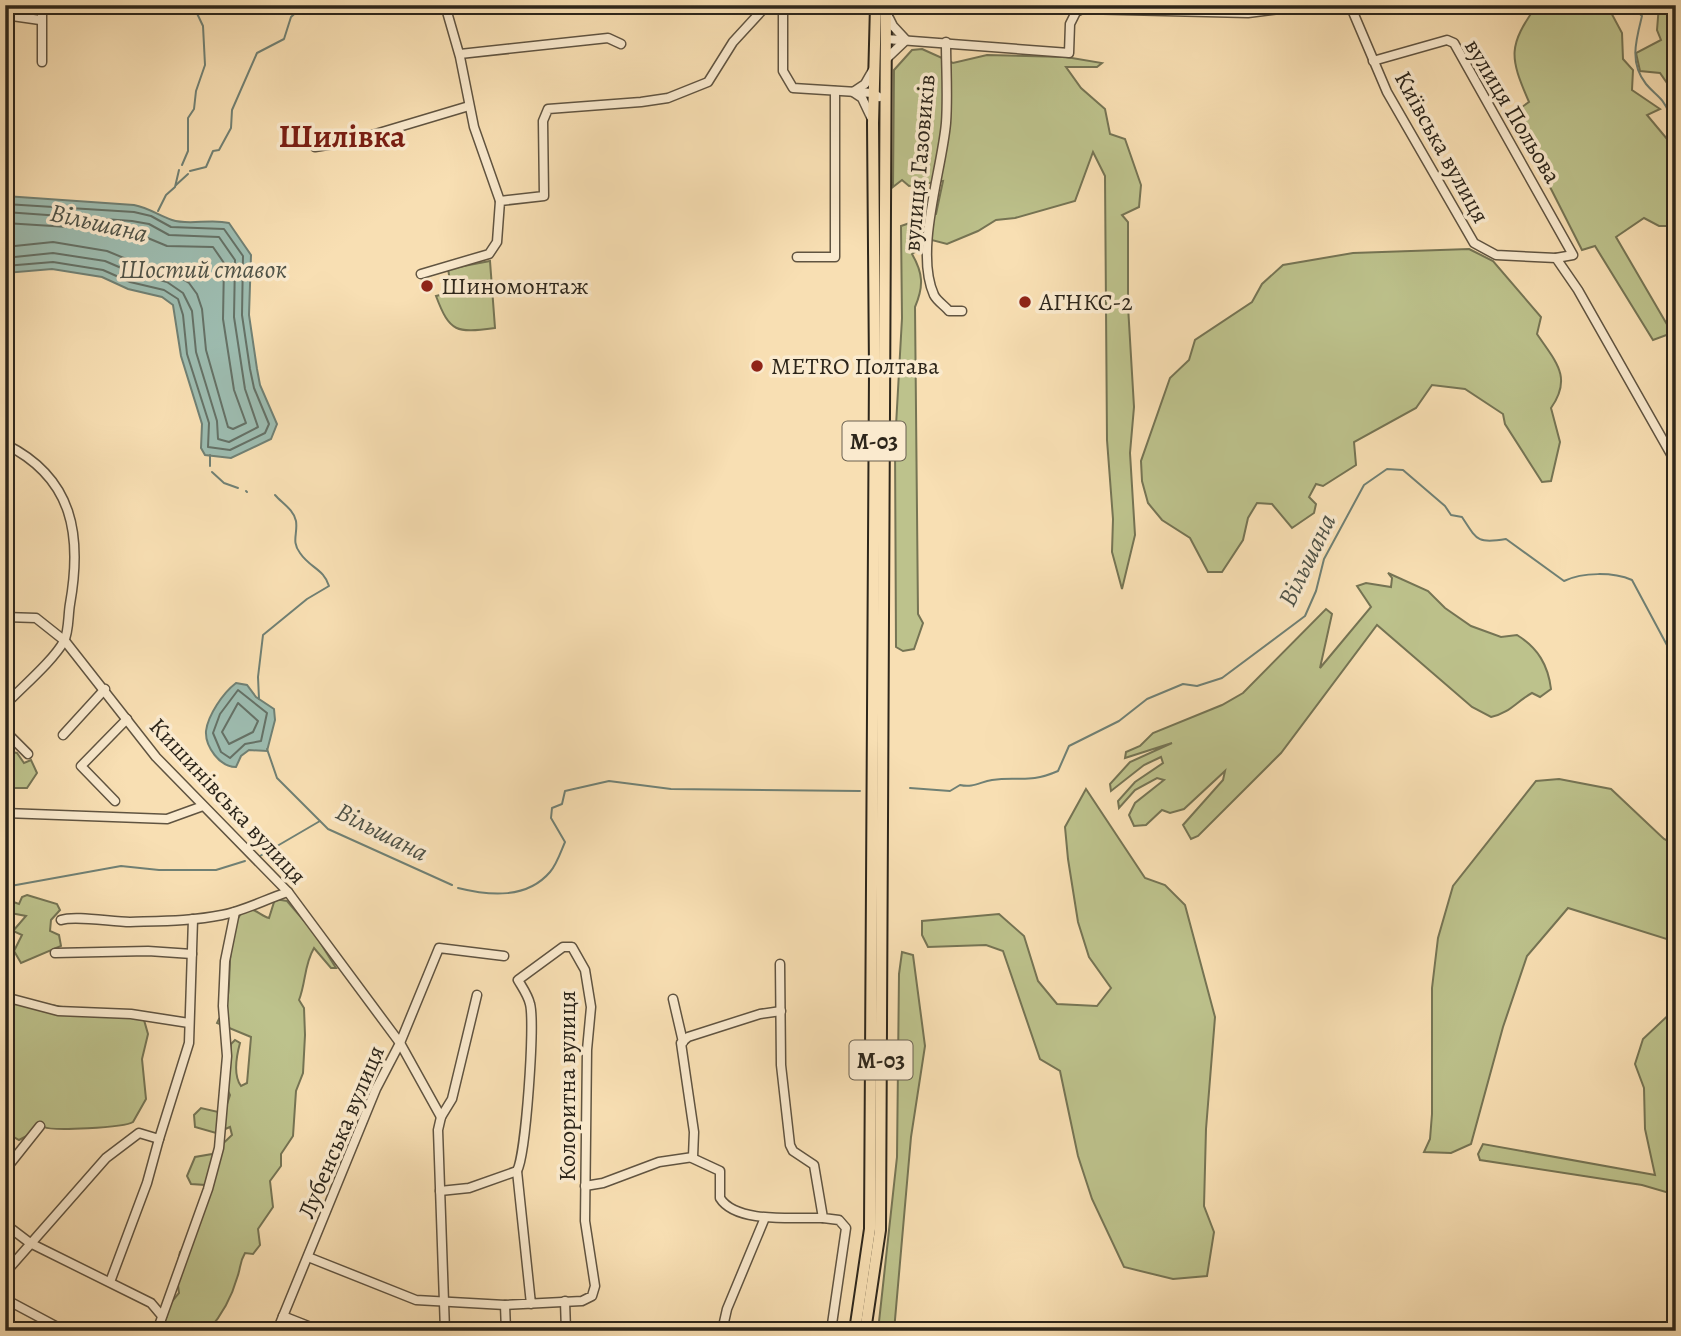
<svg xmlns="http://www.w3.org/2000/svg" width="1681" height="1336" font-family="Alegreya,serif">
  <style>
    .green { fill: #bdc28c; stroke: #757454; stroke-width: 2 }
    .water { fill: #9dbcb0; stroke: #708074; stroke-width: 2 }
    .lines { fill: none; stroke-linecap: round; stroke-linejoin: round }
    .shore { stroke: #657166; stroke-width: 2 }
    .stream { stroke: #708074; stroke-width: 2 }
    .minor-casing { stroke: #605441; stroke-width: 11 }
    .highway-casing { stroke: #2d261b; stroke-width: 14 }
    .minor { stroke: #faeace; stroke-width: 8 }
    .highway { stroke: #f8dfb3; stroke-width: 10 }
    .poi-dot { fill: #8f2418; stroke: #faeace; stroke-width: 2.5 }
    .labels { text-anchor: middle; dominant-baseline: central; stroke-width: 7; stroke-linejoin: round; paint-order: stroke }
    .shield { fill: #faeace; stroke: #6a6151; stroke-width: 2 }
    .shield-label { font-size: 23px; font-weight: bold; fill: #2d261b }
    .street-label { font-size: 24px; fill: #2d261b; stroke: #faeace }
    .poi-label { font-size: 24px; fill: #2d261b; stroke: #faeace; text-anchor: start }
    .water-label { font-size: 26px; font-style: italic; fill: #4f5348; stroke: #faeace }
    .district-label { font-size: 32px; font-weight: bold; fill: #7a1f14; stroke: #faeace }
  </style>
  <rect width="100%" height="100%" fill="#f8dfb3"/>
  <filter id="stains"><feTurbulence type="fractalNoise" baseFrequency=".00286" numOctaves="4"/><feColorMatrix values="0 0 0 0 .2 0 0 0 0 .09 0 0 0 0 .02 0 0 0 .5 -.17"/></filter>
  <radialGradient id="worn" r=".72"><stop offset=".6" stop-color="#630" stop-opacity="0"/><stop offset="1" stop-color="#630" stop-opacity=".3"/></radialGradient>
  <!-- green -->
  <g class="green">
    <path d="M1537,5H1607L1622,33L1623,59L1633,70L1632,90L1660,109L1647,115L1672,145L1676,143V226H1659L1644,218L1616,237L1672,333L1653,340L1595,246L1582,250L1518,124L1522,107L1529,102C1509,56 1508,46 1537,5Z"/>
    <path d="M1659,5H1676V96L1660,73L1640,71L1636,53L1661,40L1657,30Z"/>
    <path d="M922,49L953,63L987,55L1066,57L1102,63L1097,67H1066L1081,88L1105,109L1110,134L1125,139L1141,185L1139,207L1122,215L1128,222V306L1134,407L1130,453L1135,535L1122,589L1112,552L1113,519L1107,440L1105,176L1093,152L1075,201L1015,218L996,220L978,231L947,244L932,240L912,254C923,273 924,286 915,307L918,614L923,623L914,649L903,651L896,647L895,444L902,318L901,226L936,214L943,181L909,186L902,180L893,187L894,70L912,50Z"/>
    <path d="M1469,249L1493,261L1541,317L1537,334C1555,361 1573,377 1551,408L1560,442L1551,481L1542,482L1505,424L1503,414L1465,389L1432,385L1416,408L1354,442L1356,465L1323,486L1316,484L1309,497L1316,504L1314,513L1292,528L1272,504L1257,503L1248,518L1243,540L1222,572H1208L1190,538L1162,520L1148,503L1142,481L1141,461L1170,378L1189,360L1195,340L1252,302L1262,284L1283,265L1353,253Z"/>
    <path d="M490,261L495,328C456,333 450,333 436,296L452,292L448,269Z"/>
    <path d="M1388,573L1428,591L1445,608L1471,626L1501,637L1517,635C1538,648 1548,665 1551,689L1540,697L1532,693C1517,701 1510,713 1491,717L1472,707L1377,625L1281,753L1198,836L1191,839L1183,825L1223,780L1225,771L1184,809L1170,813L1162,810L1146,825L1134,826L1129,815L1135,803L1164,780L1157,778L1135,790L1119,808L1118,801L1135,782L1163,763L1161,757L1144,765L1111,791L1110,784L1130,762L1172,743L1125,758L1126,752L1140,746L1153,733L1222,705L1243,693L1326,609L1332,614L1320,668L1371,607L1357,586L1366,583L1391,587L1392,578Z"/>
    <path d="M5,745L7,751L17,753L24,763L31,760L37,773L27,788H13L5,793Z"/>
    <path d="M1559,779L1611,789L1664,839L1676,845V942L1568,908L1527,956L1503,1027L1471,1144L1451,1153L1424,1152L1430,1139L1432,1114V988L1438,938L1453,886L1536,781Z"/>
    <path d="M1086,789L1145,878L1165,885L1185,905L1215,1017L1206,1129L1204,1206L1214,1232L1207,1276L1173,1279L1124,1267L1092,1199L1078,1156L1060,1071L1040,1059L1003,951L986,945L928,947L922,935V921L999,914L1024,936L1038,981L1057,1004L1097,1006L1111,988L1089,957L1078,922L1068,859L1065,827Z"/>
    <path d="M27,895L57,904L60,910L51,920L50,931L59,935L61,946L21,963L14,951L22,935L13,931L26,916L5,912V899L19,904L22,897Z"/>
    <path d="M275,899L287,901L313,931L336,968H331L314,948C304,965 306,982 299,1000L304,1008L305,1035L303,1073L296,1091L293,1136L281,1154V1166L270,1181L273,1207L258,1229L260,1245L253,1254L245,1253C239,1263 241,1268 237,1278C232,1296 221,1316 208,1331H158L169,1305L179,1293L176,1270L180,1252L189,1241L205,1185L191,1184L187,1176L195,1157L212,1154L232,1135L230,1127L216,1133L195,1127L194,1115L201,1108L218,1112L226,1107L230,1095L226,1087L231,1044L235,1040L240,1043C237,1054 233,1075 241,1086L247,1083L251,1037L217,1023C219,1017 223,1015 225,1010C234,990 223,922 245,911C254,906 260,916 269,918Z"/>
    <path d="M902,952L913,955L925,1046L911,1137L894,1331H878L897,1157L899,974Z"/>
    <path d="M7,998L144,1020L148,1034L142,1059L146,1099L133,1122C124,1128 51,1131 44,1127L19,1140L5,1132Z"/>
    <path d="M1676,1008V1195L1642,1185L1480,1160L1478,1154L1483,1144L1655,1175L1645,1129L1644,1088L1635,1064L1643,1039Z"/>
  </g>
  <!-- water -->
  <g class="water">
    <path d="M5,196L134,205C149,208 158,215 172,220C190,226 210,218 229,223L251,255L249,315L257,369L260,385L277,424L271,439L231,458L205,455L201,448L202,424L181,356L173,305L162,297L128,289L102,277L52,269L6,273Z"/>
    <path d="M236,683L247,685L256,697L274,709L275,720L267,751L249,750L241,756L236,767C220,767 205,747 206,731C208,715 223,693 236,683Z"/>
  </g>
  <g class="lines">
    <!-- shore -->
    <g class="shore">
      <path d="M5,204L134,212L151,216L171,227L224,229L243,256L242,315L250,369L254,388L269,424L265,433L230,450L208,447L209,423L187,354L183,315L178,299L164,290L130,282L103,270L53,262L5,266"/>
      <path d="M5,212L132,221L149,224L169,235L219,237L235,260L234,317L245,389L258,427L229,442L218,439L217,421L196,352L192,311L183,293L167,282L133,273L105,261L53,253L5,258"/>
      <path d="M5,223L131,231L167,246L213,247L224,263L223,319L234,390L246,423L233,429L228,427L206,350L202,309L197,294L189,283L171,272L136,263L107,251L53,242L5,247"/>
      <path d="M238,690L267,713L261,741L245,744L230,758L221,752L213,733L220,714Z"/>
      <path d="M238,703L258,721L253,732L229,744L222,732Z"/>
    </g>
    <!-- stream -->
    <g class="stream">
      <path d="M1631,5L1642,16C1636,40 1629,63 1646,84C1655,95 1663,97 1669,113C1677,134 1667,158 1676,178"/>
      <path d="M182,165L188,151V118L194,109L196,91L205,65L203,26L193,5"/>
      <path d="M190,171L206,167L213,151L219,150L231,128L232,110L257,53L284,39L291,17L304,5"/>
      <path d="M176,185L188,174"/>
      <path d="M158,211L166,195L175,187L179,170"/>
      <path d="M210,466V455"/>
      <path d="M212,472L224,483L238,488"/>
      <path d="M246,491L247,492"/>
      <path d="M259,699L258,677L263,635L307,599L329,586C324,569 310,568 300,553C291,541 298,534 296,521C294,510 282,503 275,495"/>
      <path d="M267,749L277,778L328,829L452,885"/>
      <path d="M910,788L950,791L960,785C973,788 980,782 992,780C1020,776 1028,784 1058,771L1069,746L1119,721L1147,699L1183,684L1197,686L1222,678L1305,616L1316,591L1324,559L1364,485L1387,469L1403,470L1445,506L1451,515L1462,517C1477,540 1477,544 1506,539L1564,581C1583,572 1613,572 1632,580L1676,662"/>
      <path d="M260,856L320,821"/>
      <path d="M5,887L121,866L159,870H216L245,861"/>
      <path d="M458,888C490,896 527,899 550,872C557,864 561,851 565,842L551,818L552,808L562,804L565,791L609,781L671,789L860,791"/>
    </g>
    <!-- minor casing -->
    <g class="minor-casing">
      <g id="minor">
        <path d="M42,5V62"/>
        <path d="M445,5L460,57L474,127L500,201"/>
        <path d="M783,5V71L793,88L873,93L879,97"/>
        <path d="M1350,5L1387,92L1474,243L1496,255L1556,258L1578,290L1676,463"/>
        <path d="M5,15L40,20"/>
        <path d="M886,39L1069,53L1070,24L1076,12L1082,9L1248,13L1312,5"/>
        <path d="M946,42C946,68 948,96 946,123C942,170 914,251 934,295C937,301 945,306 949,311H962"/>
        <path d="M460,54L608,38L621,44"/>
        <path d="M886,59L906,40L893,26L887,14"/>
        <path d="M1373,61L1447,40L1454,43L1573,255L1556,258"/>
        <path d="M871,117L862,98L853,92L865,84L873,70"/>
        <path d="M315,147L352,141L469,106"/>
        <path d="M797,257H835V91"/>
        <path d="M421,274L489,254L497,242L500,201L544,196L543,121L548,109L641,102L668,98L708,82L733,42L767,5"/>
        <path d="M5,444C74,478 82,536 70,604C68,615 69,632 64,641C54,660 21,688 5,705"/>
        <path d="M5,617L36,618L65,641L156,757L288,892L400,1043L441,1117"/>
        <path d="M5,731L28,754"/>
        <path d="M63,735L105,689"/>
        <path d="M115,801L81,766L127,719"/>
        <path d="M5,813L167,819L203,806"/>
        <path d="M61,920C75,915 112,922 130,922C160,921 193,921 222,915C244,911 266,899 288,892"/>
        <path d="M55,953L148,951L192,954"/>
        <path d="M780,964L781,1065L790,1145L793,1151L814,1165L823,1218L839,1220L846,1228L831,1331"/>
        <path d="M5,997L58,1011L131,1014L189,1023"/>
        <path d="M673,999L683,1042"/>
        <path d="M692,1158L720,1171V1198C736,1224 796,1217 823,1218"/>
        <path d="M5,1170L40,1126"/>
        <path d="M585,1186L603,1183L659,1162L693,1157L694,1132L681,1043L688,1037L760,1014L781,1011"/>
        <path d="M440,1191L469,1188L517,1171"/>
        <path d="M5,1224L30,1243L151,1303L162,1316"/>
        <path d="M308,1257L416,1300L505,1305L582,1301L592,1296L595,1286L585,1221L587,1050L591,1007L585,970L572,947H563L518,980C522,987 528,995 530,1004C535,1023 526,1154 517,1171L531,1304"/>
        <path d="M5,1273L106,1158L139,1133L159,1139L189,1043L193,919"/>
        <path d="M110,1282L147,1183L159,1139"/>
        <path d="M5,1299L65,1331"/>
        <path d="M565,1301L566,1331"/>
        <path d="M505,1305L506,1331"/>
        <path d="M283,1316L321,1331"/>
        <path d="M157,1331L208,1189L219,1148L227,1056L223,1006L225,961L235,912"/>
        <path d="M277,1331L376,1089L400,1043L439,948L504,956"/>
        <path d="M445,1331L438,1130L441,1117L452,1099L477,995"/>
        <path d="M722,1331L727,1309L764,1220"/>
      </g>
    </g>
    <!-- highway casing -->
    <g class="highway-casing">
      <g id="highway">
        <path d="M855,1331L870,1229L875,371L873,123L876,5"/>
        <path d="M865,1331L880,1230L886,5"/>
      </g>
    </g>
    <!-- minor -->
    <use href="#minor" class="minor"/>
    <!-- highway -->
    <use href="#highway" class="highway"/>
  </g>
  <!-- markers -->
  <g class="poi-dot">
    <circle cx="427" cy="286" r="7"/>
    <circle cx="1025" cy="302" r="7"/>
    <circle cx="757" cy="366" r="7"/>
  </g>
  <g class="labels">
    <!-- shield labels -->
    <g class="shield">
      <rect x="842.5" y="421.5" width="63" height="39" rx="5"/>
      <rect x="849.5" y="1040.5" width="63" height="39" rx="5"/>
    </g>
    <g class="shield-label">
      <text x="874" y="441">М-03</text>
      <text x="881" y="1060">М-03</text>
    </g>
    <!-- street labels -->
    <g class="street-label">
      <text transform="translate(1513 111) rotate(59)">вулиця Польова</text>
      <text transform="translate(1442 147) rotate(61)">Київська вулиця</text>
      <text transform="translate(919 163) rotate(-85)">вулиця Газовиків</text>
      <text transform="translate(228 801) rotate(47)">Кишинівська вулиця</text>
      <text transform="translate(567 1086) rotate(-90)">Колоритна вулиця</text>
      <text transform="translate(341 1132) rotate(-67)">Лубенська вулиця</text>
    </g>
    <!-- poi labels -->
    <g class="poi-label">
      <text x="441" y="286">Шиномонтаж</text>
      <text x="1039" y="302">АГНКС-2</text>
      <text x="771" y="366">METRO Полтава</text>
    </g>
    <!-- water labels -->
    <g class="water-label">
      <text transform="translate(99 223) rotate(13)">Вільшана</text>
      <text x="203" y="269">Шостий ставок</text>
      <text transform="translate(1307 560) rotate(-64)">Вільшана</text>
      <text transform="translate(382 832) rotate(27)">Вільшана</text>
    </g>
    <!-- district labels -->
    <g class="district-label">
      <text x="342" y="136">Шилівка</text>
    </g>
  </g>
  <!-- margin -->
  <rect width="1681" height="1336" fill="none" stroke="#f8dfb3" stroke-width="28"/>
  <rect x="7" y="7" width="1667" height="1322" fill="none" stroke="#2d261b" stroke-width="3.5"/>
  <rect x="14" y="14" width="1653" height="1308" fill="none" stroke="#2d261b" stroke-width="2"/>
  <rect width="100%" height="100%" filter="url(#stains)"/>
  <rect width="100%" height="100%" fill="url(#worn)"/>
</svg>
